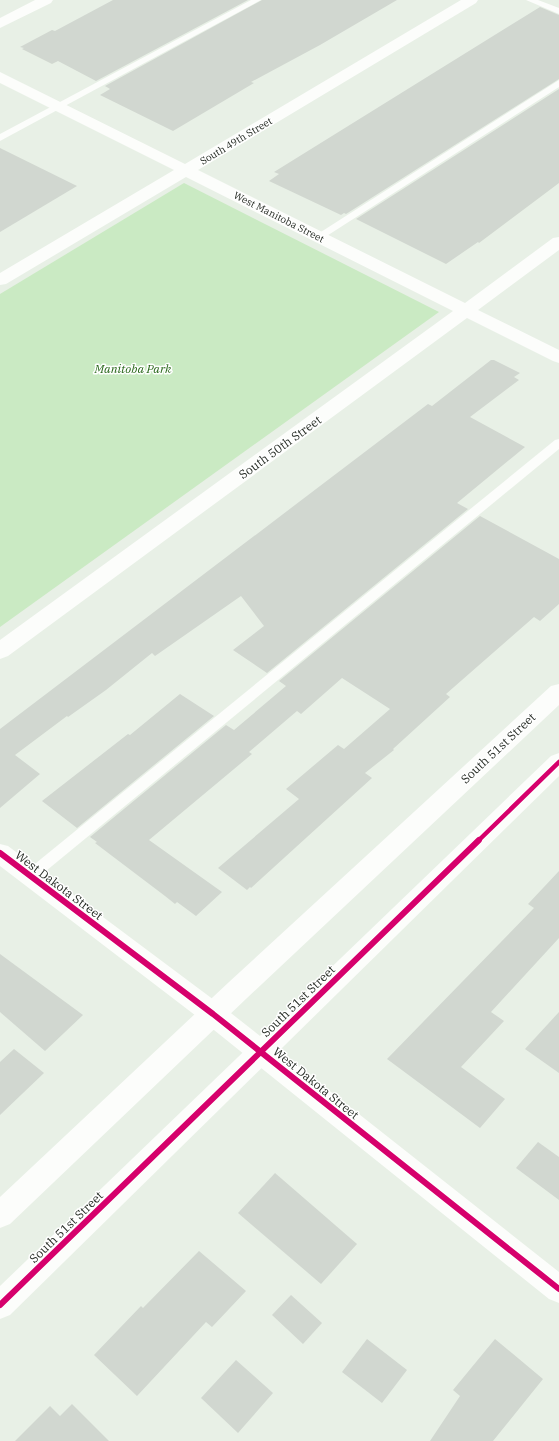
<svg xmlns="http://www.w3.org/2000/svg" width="559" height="1441" font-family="'IBM Plex Serif',serif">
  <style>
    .green { fill: #caeac3 }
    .building { fill: #d1d7d0 }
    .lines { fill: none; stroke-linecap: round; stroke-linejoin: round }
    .service { fill: #fcfdfb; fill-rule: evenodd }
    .minor { fill: #fcfdfb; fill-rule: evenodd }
    .tertiary { fill: #fcfdfb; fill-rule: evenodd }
    .cycleway-far1-casing { stroke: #fff; stroke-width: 7 }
    .cycleway-casing { stroke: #fff; stroke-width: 8 }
    .cycleway-far1 { stroke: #d6006c; stroke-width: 4.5 }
    .cycleway { stroke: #d6006c; stroke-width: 6 }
    .labels { text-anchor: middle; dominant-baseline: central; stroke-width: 3; stroke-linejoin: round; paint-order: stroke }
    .far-street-label { font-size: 10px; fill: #262c25; stroke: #fff }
    .park-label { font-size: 12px; font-style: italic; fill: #286719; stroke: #fff }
    .street-label { font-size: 12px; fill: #262c25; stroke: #fff }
  </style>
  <rect width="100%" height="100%" fill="#e8f0e6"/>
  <!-- green -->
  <path class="green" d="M184,183L439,312L0,627V294Z"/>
  <!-- building -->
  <g class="building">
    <path d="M113,0H248L96,81L58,61L52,64L22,49L24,48L20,47L52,30L55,31Z"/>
    <path d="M262,0H397L320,45L251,82L254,83L173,131L100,95L110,89L105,86Z"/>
    <path d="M540,7L559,15V79L346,214L344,213L341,215L269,181L279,174L274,172Z"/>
    <path d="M559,89V183L479,243L478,242L446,264L356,219Z"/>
    <path d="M0,148L77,186L0,232Z"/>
    <path d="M491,360H494L520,373L514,377L519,380L470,417L525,447L457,503L468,509L267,673L233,650L264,626L241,596L155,656L152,653L106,690L68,717L67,716L15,755L40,774L0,808V729L428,404L432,406Z"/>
    <path d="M480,516L559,559V604L540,621L534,617L446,694L450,697L393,749L394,750L365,773L372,778L251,888L250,887L247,890L218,868L299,799L286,789L338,745L344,749L390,709L342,678L301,714L297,711L249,752L252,754L149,840L222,892L196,916L177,902L175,904L165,896L95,843L97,842L90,837L226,725L234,730L286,686L279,681Z"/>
    <path d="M180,694L214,716L77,828L42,801L128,734L130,735Z"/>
    <path d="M559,871V938L491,1012L504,1021L461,1067L505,1099L480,1128L387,1059L534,908L528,904Z"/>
    <path d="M0,954L83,1015L45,1051L0,1012Z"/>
    <path d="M559,1012V1073L525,1049Z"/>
    <path d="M14,1049L44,1073L0,1115V1062Z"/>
    <path d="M538,1142L559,1157V1200L516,1168Z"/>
    <path d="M275,1173L357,1244L321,1284L238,1213Z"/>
    <path d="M199,1251L246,1291L212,1327L206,1322L137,1396L94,1355L141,1306L143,1308Z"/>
    <path d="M291,1295L322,1323L303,1344L272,1315Z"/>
    <path d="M367,1339L407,1370L382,1403L342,1372Z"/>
    <path d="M495,1339L543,1379L493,1441H430L460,1396L453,1390Z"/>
    <path d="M236,1360L273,1393L238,1433L201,1398Z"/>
    <path d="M72,1404L109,1441H15L50,1406L60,1416Z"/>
  </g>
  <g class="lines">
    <!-- service -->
    <g class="service">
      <path d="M251,0H261L0,141V134Z"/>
      <path d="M526,0H538L559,8V14Z"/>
      <path d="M559,80V87L322,239L318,240L313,237Z"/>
      <path d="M559,439V449L35,880L30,882L25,880L23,876L25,872L555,440Z"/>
    </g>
    <!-- minor -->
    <g class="minor">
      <path d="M35,0H53L51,3L0,28V18Z"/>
      <path d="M461,0H478L476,3L198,170L465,303L553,238L559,237V250L478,310L559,350V363L553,361L467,318L8,656L0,659V640L453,311L186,177L6,284L0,285V273L174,170L0,83V72L185,164Z"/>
      <path d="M0,844L8,846L222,1006L559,1272V1303L549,1299L204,1022L0,866Z"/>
    </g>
    <!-- tertiary -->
    <g class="tertiary">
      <path d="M559,684V705L247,998L10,1224L0,1228V1197L229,982L551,686Z"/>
      <path d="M559,753V776L10,1315L0,1319V1286L551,756Z"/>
    </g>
    <!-- cycleway-far1 casing -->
    <g class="cycleway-far1-casing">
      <path id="cycleway-far1" d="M478,841L559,762"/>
    </g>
    <!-- cycleway casing -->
    <g class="cycleway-casing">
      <g id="cycleway">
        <path d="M0,853L213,1014L559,1289"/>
        <path d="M0,1305L479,840"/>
      </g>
    </g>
    <!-- cycleway-far1 -->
    <use href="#cycleway-far1" class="cycleway-far1"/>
    <!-- cycleway -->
    <use href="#cycleway" class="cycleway"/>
  </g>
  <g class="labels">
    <!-- far-street labels -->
    <g class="far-street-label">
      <text transform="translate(236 141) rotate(-31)">South 49th Street</text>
      <text transform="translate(279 217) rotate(27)">West Manitoba Street</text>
    </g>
    <!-- park labels -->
    <g class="park-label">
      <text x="133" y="368">Manitoba Park</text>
    </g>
    <!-- street labels -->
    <g class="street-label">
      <text transform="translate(280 447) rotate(-36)">South 50th Street</text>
      <text transform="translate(498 748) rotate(-43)">South 51st Street</text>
      <text transform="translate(59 885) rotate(37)">West Dakota Street</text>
      <text transform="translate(298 1001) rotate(-44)">South 51st Street</text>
      <text transform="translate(316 1083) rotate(39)">West Dakota Street</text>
      <text transform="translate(66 1227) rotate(-44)">South 51st Street</text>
    </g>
  </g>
</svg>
